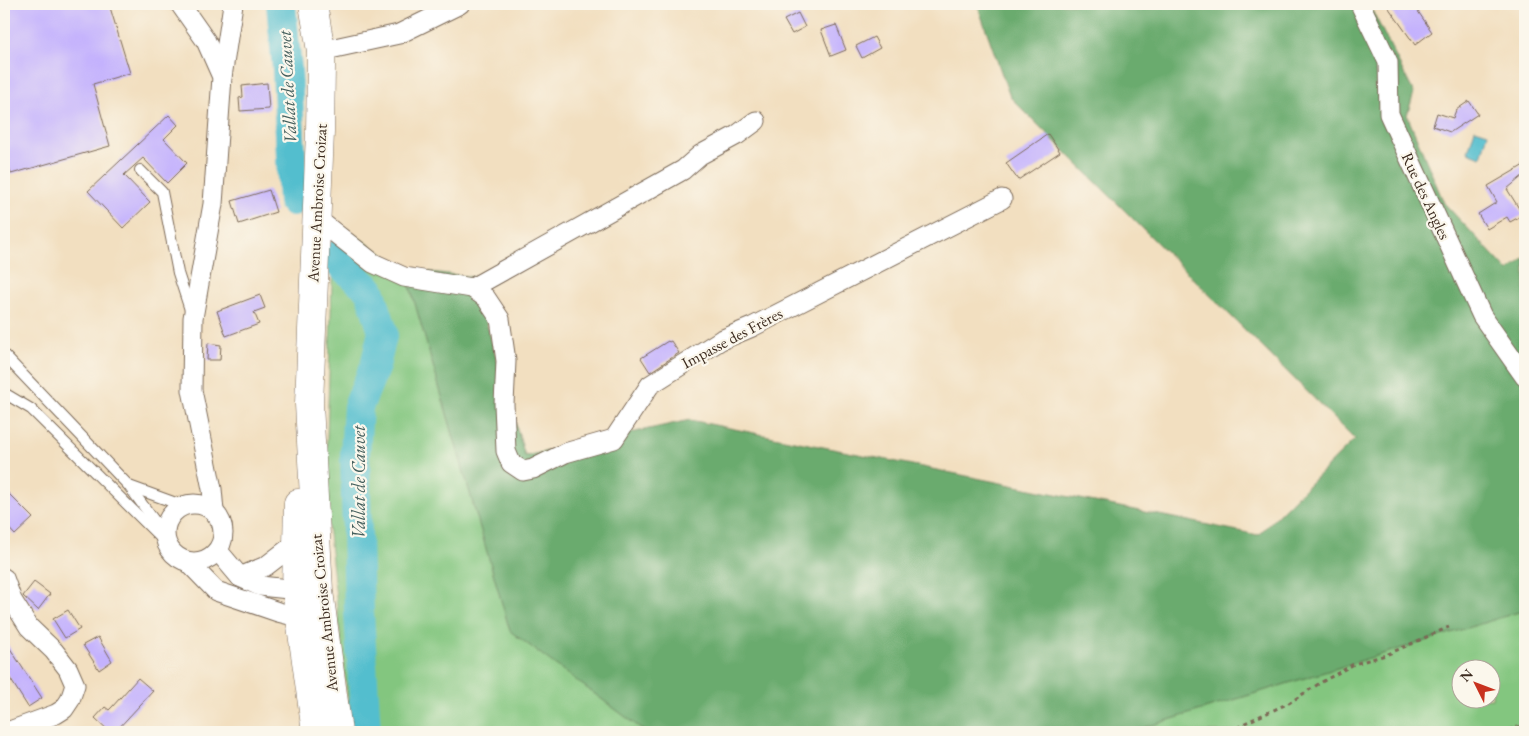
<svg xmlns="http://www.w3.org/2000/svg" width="1529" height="736" font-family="'EB Garamond',serif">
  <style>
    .green { fill: #83c67f; stroke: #5f784e; fill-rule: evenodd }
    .forest { fill: #6aab6e; stroke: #526a46 }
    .water { fill: #53bece; stroke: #477476 }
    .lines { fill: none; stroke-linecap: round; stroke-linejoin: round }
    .river { stroke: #53bece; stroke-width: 30 }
    .building { fill: #c4b2fd }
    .lane-casing { stroke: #7b6957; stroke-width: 12 }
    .street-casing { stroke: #7b6957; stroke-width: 21 }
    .secondary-casing { stroke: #7b6957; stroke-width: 29 }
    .path { stroke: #7b6957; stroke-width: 3; stroke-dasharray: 4 4; stroke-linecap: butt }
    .lane { stroke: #fff; stroke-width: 10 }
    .street { stroke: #fff; stroke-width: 19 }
    .secondary { stroke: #fff; stroke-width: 28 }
    .labels { text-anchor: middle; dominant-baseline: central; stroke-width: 4.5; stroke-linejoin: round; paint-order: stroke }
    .street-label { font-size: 16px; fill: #3b2a1e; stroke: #fbf7ec }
    .water-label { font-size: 18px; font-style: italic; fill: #435e5c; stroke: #fbf7ec }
  </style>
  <rect width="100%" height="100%" fill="#fbf7ec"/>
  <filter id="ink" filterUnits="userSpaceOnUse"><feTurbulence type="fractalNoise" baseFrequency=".02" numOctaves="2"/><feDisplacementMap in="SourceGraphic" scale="10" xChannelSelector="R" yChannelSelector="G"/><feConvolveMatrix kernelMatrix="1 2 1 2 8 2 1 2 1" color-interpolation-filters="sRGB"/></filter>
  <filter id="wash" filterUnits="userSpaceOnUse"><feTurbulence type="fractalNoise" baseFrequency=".0096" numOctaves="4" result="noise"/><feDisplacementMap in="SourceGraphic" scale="20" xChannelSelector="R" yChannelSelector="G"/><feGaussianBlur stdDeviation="1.12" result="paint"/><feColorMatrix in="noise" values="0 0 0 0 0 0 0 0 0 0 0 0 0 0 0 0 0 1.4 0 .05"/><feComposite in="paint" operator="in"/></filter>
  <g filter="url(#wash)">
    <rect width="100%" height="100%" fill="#f2dfc0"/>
    <!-- green -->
    <g class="green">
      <path d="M334,221L405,269L510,631L646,732H351L325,498Z"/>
      <path d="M1525,610V732H1130ZM1462,668H1492V698H1462Z"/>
    </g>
    <!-- forest -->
    <path class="forest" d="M977,4H1369L1414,93L1407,115L1444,203L1508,271L1525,258V610L1130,732H646L510,631L405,269L473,277L525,456L690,420L1258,535L1355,439L1010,97Z"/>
    <!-- water -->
    <path class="water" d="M1475,129L1488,133L1481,157L1468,152Z"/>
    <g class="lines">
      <!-- river -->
      <g class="river">
        <path d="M281,4L287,69L293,201"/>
        <path d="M330,256L370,290L383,332L375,366L358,407L355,455L359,612L366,732"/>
      </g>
    </g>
    <g id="blocks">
      <!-- building -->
      <g class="building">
        <path d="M4,4H109L130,73L93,84L110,146L11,174L4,148Z"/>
        <path d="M1386,4H1413L1432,32L1415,45Z"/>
        <path d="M798,13L805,27L792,34L784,20Z"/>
        <path d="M836,25L846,50L831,56L821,30Z"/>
        <path d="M874,37L880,48L862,58L856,46Z"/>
        <path d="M267,83L269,109L240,111L239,98L243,97L242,86Z"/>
        <path d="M1469,101L1478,114L1449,133L1450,132L1433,126L1437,113L1453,118L1456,110Z"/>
        <path d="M169,115L178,125L164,139L187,163L167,183L143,158L124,175L150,202L123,228L88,191Z"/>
        <path d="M1048,134L1060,152L1018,180L1006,163Z"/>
        <path d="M1524,165L1525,174L1507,189L1523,215L1510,222L1507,217L1487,229L1478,214L1497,202L1488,186Z"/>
        <path d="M269,190L276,212L239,224L232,201Z"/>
        <path d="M260,295L265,308L254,312L259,324L226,336L217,311Z"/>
        <path d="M668,341L669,342L671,341L679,353L650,372L641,358Z"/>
        <path d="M208,343L221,345L220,360H207Z"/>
        <path d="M4,489L33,518L15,535L4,523Z"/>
        <path d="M34,582L50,594L38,610L23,596Z"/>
        <path d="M68,610L80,629L65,638L53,619Z"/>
        <path d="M98,637L112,661L99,670L83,645Z"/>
        <path d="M4,639L42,698L28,707L4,669Z"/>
        <path d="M138,678L153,691L115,732H110L95,718L105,707L109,710L112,707Z"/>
      </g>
    </g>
  </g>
  <g filter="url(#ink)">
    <use href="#blocks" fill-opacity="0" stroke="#7b6957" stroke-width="1"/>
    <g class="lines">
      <!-- lane casing -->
      <g class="lane-casing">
        <g id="lane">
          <path d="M140,170L162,192L178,273L190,310"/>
          <path d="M4,355L128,485L165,535"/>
          <path d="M4,393L31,409L167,544"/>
          <path d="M129,486L184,506"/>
        </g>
      </g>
      <!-- street casing -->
      <g class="street-casing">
        <g id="street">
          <path d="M180,4L206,41L222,77L213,204L193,318L192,390L212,489L214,511"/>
          <path d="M1360,4L1388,62L1389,114L1482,316L1525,377"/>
          <path d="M321,51L399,34L460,4"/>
          <path d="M222,77L233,4"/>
          <path d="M316,218L373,263L404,277L472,288L486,298L500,319L506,361L504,404L506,451L511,463L523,471L533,469L565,453L614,439L650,385L721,340L752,327L1002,199"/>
          <path d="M472,288L683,170L700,155L737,135L756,121"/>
          <circle cx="194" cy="533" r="29"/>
          <path d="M218,551L240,577L260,586L308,591"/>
          <path d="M188,562L216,591L278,612L310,620"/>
          <path d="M240,577L266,566L296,543"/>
          <path d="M4,578L12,600L29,627L54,651L68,669L75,685L70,700L64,709L56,714L7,732"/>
        </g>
      </g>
      <!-- secondary casing -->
      <g class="secondary-casing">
        <g id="secondary">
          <path d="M313,4L321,51V67L320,132L309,404L319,591L338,732"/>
          <path d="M298,503L296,590L316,732"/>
        </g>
      </g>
      <!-- path -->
      <g class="path">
        <path d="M1231,732L1245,723L1289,703L1320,683L1354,664L1386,655L1449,627"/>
        <path d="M1501,732L1525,725"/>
      </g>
      <!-- lane -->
      <use href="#lane" class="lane"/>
      <!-- street -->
      <use href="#street" class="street"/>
      <!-- secondary -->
      <use href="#secondary" class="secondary"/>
    </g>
  </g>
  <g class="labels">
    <!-- street labels -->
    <g class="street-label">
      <text transform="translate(1426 196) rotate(65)">Rue des Angles</text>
      <text transform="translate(317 203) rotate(-87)">Avenue Ambroise Croizat</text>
      <text transform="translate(732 338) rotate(-28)">Impasse des Frères</text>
      <text transform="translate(324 613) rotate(-96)">Avenue Ambroise Croizat</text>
    </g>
    <!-- water labels -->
    <g class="water-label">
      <text transform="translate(287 87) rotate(-93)">Vallat de Cauvet</text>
      <text transform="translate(358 482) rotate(-90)">Vallat de Cauvet</text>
    </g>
  </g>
  <!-- margin -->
  <rect width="1529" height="736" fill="none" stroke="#fbf7ec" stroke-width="20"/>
  <!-- north arrow -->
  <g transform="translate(1476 684) rotate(312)"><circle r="24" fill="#fbf7ec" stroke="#aea59a"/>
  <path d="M0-4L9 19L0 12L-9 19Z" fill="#c8321e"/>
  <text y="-8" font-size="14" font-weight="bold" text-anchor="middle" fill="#3b2a1e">N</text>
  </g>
</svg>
